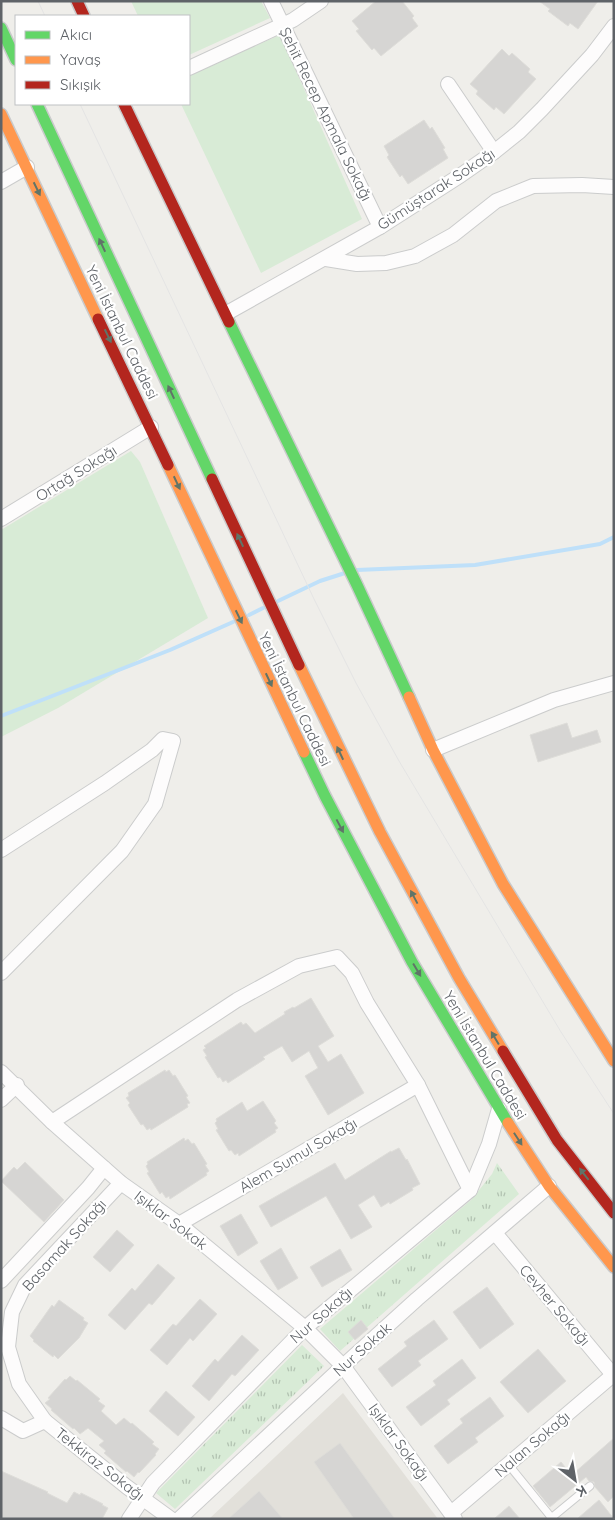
<svg xmlns="http://www.w3.org/2000/svg" width="615" height="1520" font-family="Quicksand,sans-serif">
  <style>
    .education { fill: #e2e0da }
    .grass { fill: url(#grass-tufts) }
    .park { fill: #d8ebd6 }
    .lines { fill: none; stroke-linecap: round; stroke-linejoin: round }
    .stream { stroke: #bfe0f9; stroke-width: 4 }
    .building { fill: #d6d5d3; stroke: #deddd9 }
    .lane-casing { stroke: #cbcccc; stroke-width: 9 }
    .street-casing { stroke: #cbcccc; stroke-width: 16 }
    .fast-casing { stroke: #cacacb; stroke-width: 14 }
    .slow-casing { stroke: #cacacb; stroke-width: 14 }
    .jam-casing { stroke: #cacacb; stroke-width: 14 }
    .lane { stroke: #fdfcfc; stroke-width: 7 }
    .street { stroke: #fdfcfc; stroke-width: 14 }
    .fast { stroke: #63d668; stroke-width: 11 }
    .slow { stroke: #ff974d; stroke-width: 11 }
    .jam { stroke: #b3261e; stroke-width: 11 }
    .tram { stroke: #e4e4e4; stroke-width: 1 }
    .oneway { fill: #607468 }
    .labels { text-anchor: middle; dominant-baseline: central; stroke-width: 4.5; stroke-linejoin: round; paint-order: stroke }
    .street-label { font-size: 15px; fill: #5f6368; stroke: #fff }
  </style>
  <defs>
    <pattern id="grass-tufts" width="24" height="20" patternUnits="userSpaceOnUse" patternTransform="scale(1.25)"><rect width="24" height="20" fill="#d8ebd6"/><path d="M3 7l-1-3M5 7V3M7 7l1-3M15 17l-1-3M17 17v-4M19 17l1-3" fill="none" stroke="#b2c2b1"/></pattern>
  </defs>
  <rect width="100%" height="100%" fill="#efeeea"/>
  <!-- education -->
  <path class="education" d="M343,1393L438,1519H209Z"/>
  <!-- grass -->
  <g class="grass">
    <path d="M497,1163L519,1194L340,1351L320,1329L471,1200L492,1174Z"/>
    <path d="M302,1345L324,1366L175,1509L156,1493Z"/>
  </g>
  <!-- park -->
  <g class="park">
    <path d="M131,1H261L270,18L189,55V16H138Z"/>
    <path d="M280,35L362,219L261,273L181,104H189V74Z"/>
    <path d="M131,451L140,462L208,618L58,708L1,737V530Z"/>
  </g>
  <g class="lines">
    <!-- stream -->
    <g class="stream">
      <path d="M357,570L475,565L600,544L614,537"/>
      <path d="M278,601L320,581L345,573"/>
      <path d="M249,615L263,608"/>
      <path d="M1,716L170,650L233,622"/>
    </g>
  </g>
  <!-- building -->
  <g class="building">
    <path d="M376,1H402L414,16L412,18L418,26L381,56L374,48L372,50L356,31L359,29L352,21Z"/>
    <path d="M539,1H598L578,29L570,23L568,26L548,11L550,9Z"/>
    <path d="M502,49L509,56L512,53L530,69L528,72L536,79L504,114L496,107L494,110L476,94L478,91L470,84Z"/>
    <path d="M424,120L430,129L432,127L445,148L443,149L448,158L408,184L402,175L400,177L387,157L389,155L384,146Z"/>
    <path d="M567,723L572,738L597,730L601,742L538,762L530,735Z"/>
    <path d="M311,998L334,1036L318,1046L328,1062L341,1054L364,1093L328,1115L305,1076L318,1068L309,1051L292,1062L282,1046L263,1057L265,1059L228,1083L226,1080L223,1082L220,1077L218,1078L205,1057L207,1056L203,1050L206,1048L204,1046L241,1022L243,1025L246,1023L255,1033L285,1014L284,1012L293,1007L294,1008Z"/>
    <path d="M165,1070L166,1072L169,1070L173,1076L175,1075L188,1096L186,1097L190,1103L187,1104L188,1107L151,1130L150,1128L147,1130L143,1124L141,1125L128,1105L130,1103L126,1098L129,1096L128,1093Z"/>
    <path d="M263,1101L276,1121L274,1123L278,1128L275,1130L276,1132L239,1156L238,1153L235,1155L231,1150L229,1151L216,1130L218,1129L215,1123L217,1121L216,1119L242,1102L247,1111Z"/>
    <path d="M184,1138L185,1141L188,1139L192,1144L194,1143L207,1164L205,1165L209,1171L206,1173L207,1175L170,1199L169,1196L166,1198L162,1192L160,1194L147,1173L149,1172L146,1166L148,1164L147,1162Z"/>
    <path d="M399,1148L406,1160L407,1159L420,1184L412,1188L413,1190L390,1204L389,1202L381,1207L374,1195L358,1205L372,1227L351,1239L326,1196L271,1227L259,1206L335,1163L345,1180L391,1151V1152Z"/>
    <path d="M25,1162L64,1200L44,1222L1,1181L14,1167L17,1170Z"/>
    <path d="M241,1214L258,1243L238,1256L220,1226Z"/>
    <path d="M117,1230L134,1245L110,1272L93,1257Z"/>
    <path d="M281,1248L298,1278L278,1290L260,1261Z"/>
    <path d="M340,1249L352,1270L322,1287L310,1267Z"/>
    <path d="M158,1264L175,1278L152,1305L149,1303L125,1330L108,1315L132,1288L135,1291Z"/>
    <path d="M487,1287L514,1324L480,1349L453,1312Z"/>
    <path d="M200,1299L217,1314L193,1341L190,1338L167,1365L150,1350L173,1324L176,1326Z"/>
    <path d="M59,1300L84,1318L83,1320L88,1323L79,1338L58,1359L54,1355L53,1357L33,1341L34,1340L30,1336L52,1305L54,1307Z"/>
    <path d="M361,1320L368,1329L355,1340L348,1332Z"/>
    <path d="M434,1320L448,1339L418,1361L421,1365L392,1387L378,1369L407,1346L404,1342Z"/>
    <path d="M242,1335L259,1350L235,1376L232,1374L209,1401L192,1386L215,1359L218,1362Z"/>
    <path d="M538,1349L566,1381L528,1413L500,1382Z"/>
    <path d="M462,1359L476,1378L447,1400L450,1404L421,1426L406,1407L436,1385L433,1381Z"/>
    <path d="M70,1376L76,1381L77,1380L100,1399L98,1401L105,1406L101,1411L116,1425L124,1418L131,1424L132,1423L154,1442L152,1444L159,1449L155,1454L156,1455L139,1473L138,1472L134,1477L127,1471L126,1472L104,1453L106,1451L99,1445L104,1441L88,1428L80,1434L74,1428L73,1429L51,1410L52,1409L45,1403L50,1399L48,1398L65,1379L66,1380Z"/>
    <path d="M166,1391L195,1417L178,1436L149,1411Z"/>
    <path d="M490,1397L504,1416L475,1438L478,1442L448,1464L434,1446L463,1423L460,1419Z"/>
    <path d="M614,1438V1496L608,1502L595,1487L594,1482L589,1481L586,1477L550,1507L533,1486L561,1462L569,1472L570,1471L573,1474Z"/>
    <path d="M340,1443L395,1519H354L314,1462Z"/>
    <path d="M1,1471L48,1492L47,1493L67,1503L74,1492L80,1495L81,1493L103,1504L102,1505L108,1508L102,1519H1Z"/>
    <path d="M259,1491L283,1519H228Z"/>
    <path d="M599,1500L614,1519H577Z"/>
    <path d="M509,1506L520,1519H494Z"/>
  </g>
  <g class="lines">
    <!-- lane casing -->
    <g class="lane-casing">
      <g id="lane">
        <path d="M508,1464L551,1517"/>
        <path d="M550,1519L590,1486"/>
      </g>
    </g>
    <!-- street casing -->
    <g class="street-casing">
      <g id="street">
        <path d="M271,1L380,227"/>
        <path d="M189,68L293,20L321,1"/>
        <path d="M448,84L494,152"/>
        <path d="M1,182L27,167"/>
        <path d="M326,259L357,264L386,263L415,256L453,235L496,201L533,186L582,185L614,187"/>
        <path d="M227,313L380,227L461,175L494,152L519,132L542,109L592,55L614,26"/>
        <path d="M1,519L151,427"/>
        <path d="M433,750L554,700L614,683"/>
        <path d="M1,850L105,783L152,750L163,739L173,741L155,804L122,851L1,973"/>
        <path d="M1,1072L52,1122L121,1183L179,1224L305,1328L343,1366L455,1519"/>
        <path d="M1,1100L17,1085"/>
        <path d="M52,1122L237,1000L299,966L337,957L352,973L367,1003L418,1085L470,1190"/>
        <path d="M179,1224L418,1085"/>
        <path d="M495,1233L614,1376"/>
        <path d="M1,1281L88,1188L104,1168"/>
        <path d="M1,1418L23,1431L45,1421L127,1487L171,1519"/>
        <path d="M45,1421L19,1384L8,1347L12,1312L25,1285L121,1183"/>
        <path d="M451,1513L613,1375"/>
        <path d="M129,1519L153,1483L305,1328L470,1190L489,1144L499,1109"/>
        <path d="M179,1519L343,1366L417,1299L549,1186"/>
      </g>
    </g>
    <!-- fast casing -->
    <g class="fast-casing">
      <g id="fast">
        <path d="M1,28L16,60"/>
        <path d="M37,104L212,479"/>
        <path d="M229,322L357,585L409,697"/>
        <path d="M304,752L325,796L412,962L508,1123"/>
      </g>
    </g>
    <!-- slow casing -->
    <g class="slow-casing">
      <g id="slow">
        <path d="M1,114L98,319"/>
        <path d="M168,465L304,752"/>
        <path d="M299,665L380,832L459,978L503,1051"/>
        <path d="M409,697L433,750L503,884L614,1061"/>
        <path d="M508,1123L549,1186L614,1267"/>
      </g>
    </g>
    <!-- jam casing -->
    <g class="jam-casing">
      <g id="jam">
        <path d="M77,1L84,16"/>
        <path d="M124,104L229,322"/>
        <path d="M98,319L168,465"/>
        <path d="M212,479L299,665"/>
        <path d="M503,1051L557,1140L614,1213"/>
      </g>
    </g>
    <!-- lane -->
    <use href="#lane" class="lane"/>
    <!-- street -->
    <use href="#street" class="street"/>
    <!-- fast -->
    <use href="#fast" class="fast"/>
    <!-- slow -->
    <use href="#slow" class="slow"/>
    <!-- jam -->
    <use href="#jam" class="jam"/>
    <!-- tram -->
    <g class="tram">
      <path d="M38,1L45,16"/>
      <path d="M80,104L314,599L356,683L399,761L561,1032L614,1114"/>
    </g>
  </g>
  <!-- one-way arrows -->
  <defs><path id="oneway-solid" d="M-6-.8H1V-3.2L6.5 0L1 3.2V.8H-6Z" transform="scale(1.25)"/></defs>
  <g class="oneway">
    <use href="#oneway-solid" transform="translate(37 189) rotate(64)"/>
    <use href="#oneway-solid" transform="translate(102 245) rotate(-115)"/>
    <use href="#oneway-solid" transform="translate(108 336) rotate(64)"/>
    <use href="#oneway-solid" transform="translate(171 392) rotate(-115)"/>
    <use href="#oneway-solid" transform="translate(177 483) rotate(65)"/>
    <use href="#oneway-solid" transform="translate(240 540) rotate(-115)"/>
    <use href="#oneway-solid" transform="translate(239 617) rotate(64)"/>
    <use href="#oneway-solid" transform="translate(269 680) rotate(65)"/>
    <use href="#oneway-solid" transform="translate(340 753) rotate(-115)"/>
    <use href="#oneway-solid" transform="translate(340 826) rotate(62)"/>
    <use href="#oneway-solid" transform="translate(414 897) rotate(-118)"/>
    <use href="#oneway-solid" transform="translate(417 970) rotate(59)"/>
    <use href="#oneway-solid" transform="translate(495 1038) rotate(-121)"/>
    <use href="#oneway-solid" transform="translate(518 1139) rotate(57)"/>
    <use href="#oneway-solid" transform="translate(584 1174) rotate(-128)"/>
  </g>
  <g class="labels">
    <!-- street labels -->
    <g class="street-label">
      <text transform="translate(326 114) rotate(64)">Şehit Recep Apmala Sokağı</text>
      <text transform="translate(436 189) rotate(-33)">Gümüştarak Sokağı</text>
      <text transform="translate(122 332) rotate(64)">Yeni İstanbul Caddesi</text>
      <text transform="translate(76 473) rotate(-32)">Ortağ Sokağı</text>
      <text transform="translate(295 699) rotate(64)">Yeni İstanbul Caddesi</text>
      <text transform="translate(485 1055) rotate(59)">Yeni İstanbul Caddesi</text>
      <text transform="translate(298 1155) rotate(-30)">Alem Sumul Sokağı</text>
      <text transform="translate(171 1220) rotate(37)">Işıklar Sokak</text>
      <text transform="translate(64 1245) rotate(-48)">Basamak Sokağı</text>
      <text transform="translate(555 1305) rotate(50)">Cevher Sokağı</text>
      <text transform="translate(321 1315) rotate(-41)">Nur Sokağı</text>
      <text transform="translate(362 1349) rotate(-42)">Nur Sokak</text>
      <text transform="translate(399 1442) rotate(54)">Işıklar Sokağı</text>
      <text transform="translate(532 1444) rotate(-40)">Nalan Sokağı</text>
      <text transform="translate(100 1464) rotate(38)">Tekkiraz Sokağı</text>
    </g>
  </g>
  <!-- border -->
  <rect width="615" height="1520" fill="none" stroke="#5f6368" stroke-width="5"/>
  <!-- legend -->
  <rect x="15" y="15" width="175" height="90" fill="#ffffff" stroke="#bfc1c3"/>
  <rect x="25" y="31" width="25" height="8" fill="#63d668" stroke="#bfc1c3"/>
  <text x="60" y="40" font-size="15" fill="#5f6368">Akıcı</text>
  <rect x="25" y="56" width="25" height="8" fill="#ff974d" stroke="#bfc1c3"/>
  <text x="60" y="65" font-size="15" fill="#5f6368">Yavaş</text>
  <rect x="25" y="81" width="25" height="8" fill="#b3261e" stroke="#bfc1c3"/>
  <text x="60" y="90" font-size="15" fill="#5f6368">Sıkışık</text>
  <!-- north arrow -->
  <g transform="translate(575 1480) rotate(149)" stroke="#ffffff" stroke-width="4" paint-order="stroke">
  <path d="M0-4L9 19L0 12L-9 19Z" fill="#5f6368"/>
  <text y="-8" font-size="14" font-weight="bold" text-anchor="middle" fill="#5f6368">K</text>
  </g>
</svg>
